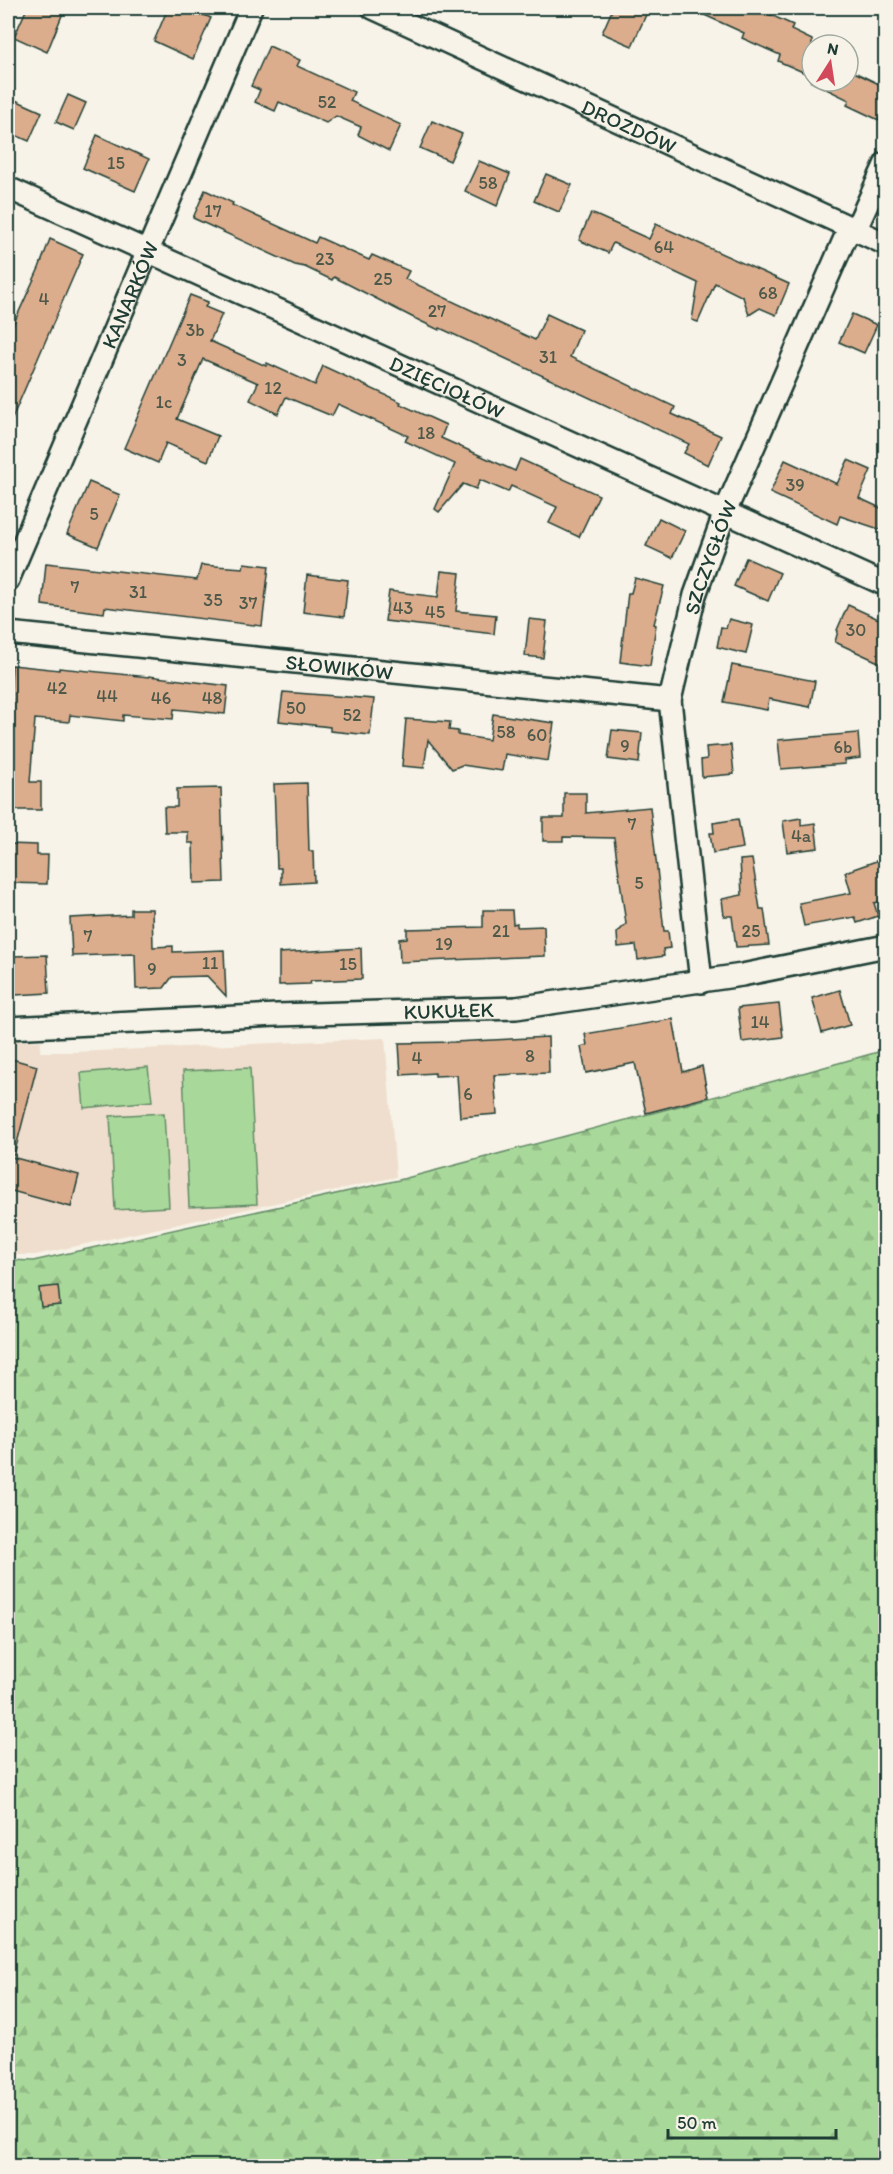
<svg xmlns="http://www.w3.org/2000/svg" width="893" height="2174" font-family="Itim,sans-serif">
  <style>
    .built { fill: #efdecd }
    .green { fill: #a9d99a; stroke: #648b67; stroke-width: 1.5 }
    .forest { fill: url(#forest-firs); stroke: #648b67; stroke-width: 1.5 }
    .building { fill: #dcad8d; stroke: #1f3d34; stroke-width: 1.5 }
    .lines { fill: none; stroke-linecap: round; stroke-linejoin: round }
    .street-casing { stroke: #1f3d34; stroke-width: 26 }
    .street { stroke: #f7f3e8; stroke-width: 21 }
    .labels { text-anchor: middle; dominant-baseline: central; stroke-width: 4.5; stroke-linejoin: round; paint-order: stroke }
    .number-label { font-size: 18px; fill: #4e594a }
    .street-label { font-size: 21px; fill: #1f3d34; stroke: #f7f3e8 }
  </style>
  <defs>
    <pattern id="forest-firs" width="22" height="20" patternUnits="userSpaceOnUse" patternTransform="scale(1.5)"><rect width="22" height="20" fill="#a9d99a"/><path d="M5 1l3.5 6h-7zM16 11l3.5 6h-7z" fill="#91bb85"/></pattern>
  </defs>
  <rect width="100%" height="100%" fill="#f7f3e8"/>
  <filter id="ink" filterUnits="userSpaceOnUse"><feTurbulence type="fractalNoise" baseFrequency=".0167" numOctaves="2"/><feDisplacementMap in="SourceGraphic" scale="12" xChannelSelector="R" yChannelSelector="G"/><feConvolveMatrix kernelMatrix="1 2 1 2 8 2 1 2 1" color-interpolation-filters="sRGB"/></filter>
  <g filter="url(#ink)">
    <!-- built -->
    <path class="built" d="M385,1038L396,1177L35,1255H8V1041H41L40,1052H75Z"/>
    <!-- green -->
    <g class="green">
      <path d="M148,1067L152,1101L84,1108L81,1073Z"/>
      <path d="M250,1068L257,1204L189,1207L183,1071Z"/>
      <path d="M164,1113L169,1207L115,1210L110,1116Z"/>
    </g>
    <!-- forest -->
    <path class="forest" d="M885,1050V2166H8V1260L33,1261L399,1180L778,1080Z"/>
    <!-- building -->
    <g class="building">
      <path d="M27,8H65L47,52L14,37Z"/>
      <path d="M168,8H187L211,18L193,59L154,41Z"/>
      <path d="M613,8H649L632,46L602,33Z"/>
      <path d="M689,8H755L793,25L791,30L812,40V76L778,61L780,55L742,38L744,33Z"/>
      <path d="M269,46L300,60L297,66L354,92L350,101L401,125L389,151L358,135L361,127L336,116L326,123L279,102L275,111L255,102L260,90L251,86Z"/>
      <path d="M848,69L885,87V123L847,105L849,100L810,81H848Z"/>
      <path d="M68,95L86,103L74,130L56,122Z"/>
      <path d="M13,99L42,112L29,141L8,132V111Z"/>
      <path d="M432,121L462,134L450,161L420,148Z"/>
      <path d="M97,135L149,159L135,191L83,168Z"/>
      <path d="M479,161L510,174L497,206L465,191Z"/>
      <path d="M546,174L572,185L559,212L534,201Z"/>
      <path d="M205,190L233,203L232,205L315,243L318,237L369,260L372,255L409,271L405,279L535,340L547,314L581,330L570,357L675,407L672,414L721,436L708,465L684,453L689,444L440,328L439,330L414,318L334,277L332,280L305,267L295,265L193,218Z"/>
      <path d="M591,213L649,239L656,224L789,284L776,315L760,308L749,315L743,297L715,283L698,322L692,320L698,283L613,243L608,253L579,240Z"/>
      <path d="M50,239L83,254L8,428V336L39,268Z"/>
      <path d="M190,295L208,302L205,307L222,314L210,341L266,366L267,363L315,385L323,366L401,402L400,404L446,425L441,438L515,471L520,459L599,495L579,537L549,523L557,507L511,486L508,492L480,480L476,489L463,484L439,512L435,509L455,464L405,441L408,436L338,404L332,416L286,397L278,414L250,400L258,383L203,359L177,419L218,436L208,461L166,443L158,463L124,448Z"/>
      <path d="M852,314L877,325L864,353L839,342Z"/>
      <path d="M785,460L837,484L848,460L871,470L859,498L885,510V531L840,516L837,524L770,493Z"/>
      <path d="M89,482L120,495L98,547L67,534Z"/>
      <path d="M659,518L685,531L672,558L646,546Z"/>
      <path d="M746,558L780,573L768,601L734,586Z"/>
      <path d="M46,563L197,580L201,565L243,568L244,563L269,566L262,626L105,607L104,613L42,605Z"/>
      <path d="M441,571L460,573L456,611L496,615L494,634L385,621L389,591L438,597Z"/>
      <path d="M307,575L348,580L344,617L303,612Z"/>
      <path d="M635,578L664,586L654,624L656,625L650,666L620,662L628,593H631Z"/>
      <path d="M848,605L885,622V665L835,642L838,631L837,630Z"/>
      <path d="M529,619L547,621L543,658L525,656Z"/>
      <path d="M729,619L753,625L746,654L717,647L721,627L726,628Z"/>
      <path d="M12,665L59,670V668L149,677V676L228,686L225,714L174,709L173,719L123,715V721L70,715L69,722L35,719L30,782H41V810H9L8,756L12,700H10Z"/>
      <path d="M732,665L815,681L810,707L769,699L767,710L724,702Z"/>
      <path d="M283,692L374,699L370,735L330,731V727L279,721Z"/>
      <path d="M493,714L554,723L548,761L505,754L502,771L462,765L452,769L428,740L424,768L402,766L406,719L450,722L449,730L458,731V735L489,740Z"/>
      <path d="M612,730L642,733L639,763L608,759Z"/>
      <path d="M858,733L860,758L845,760V764L781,769L778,740Z"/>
      <path d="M731,745L734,774L702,777L701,760L707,759L706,747Z"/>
      <path d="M307,783L309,851H313L314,882L281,884V868H277L274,784Z"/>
      <path d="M221,788L224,882L194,883L193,843H188V832H165L164,807H177V789Z"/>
      <path d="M564,793H586V813L650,807L664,931H668L670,948L663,949L664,956L638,960L636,945L618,947L617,933L626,924L614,838L563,837V841H543V818H564Z"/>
      <path d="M801,818V825L815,823L818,848L787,852L783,821Z"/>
      <path d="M738,819L743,848L713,853L710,833H714L713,823Z"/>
      <path d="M8,844L37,845V855H48L47,884L8,883Z"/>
      <path d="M752,859L760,909H764L769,945L736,947L732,916H724L722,899L742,895L740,860Z"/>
      <path d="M879,860L885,880V900L874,903L878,916L857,923L855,917L804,926L799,903L851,893L845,872Z"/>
      <path d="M131,909H152L153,947L173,946V952L224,950L226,996L207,976L172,977L164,988L136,989L135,954L72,956L70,918L131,915Z"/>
      <path d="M483,910H512L513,924L517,923V927L544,926L545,956L400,962L399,939L407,938V929L483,927Z"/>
      <path d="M361,948L362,979L311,981L310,984L279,985V953Z"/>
      <path d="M47,955L49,993L15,995L13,956Z"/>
      <path d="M840,990L850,1025L822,1033L812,998Z"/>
      <path d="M779,1004L783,1037L742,1042L738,1008Z"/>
      <path d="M673,1019L683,1072L702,1066L708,1097L646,1113L635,1063L586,1073L581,1047L587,1045L585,1034Z"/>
      <path d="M548,1037L549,1073L494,1075L497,1114L460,1117L457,1075L435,1076V1073L401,1075L399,1043L454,1042Z"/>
      <path d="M8,1058L37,1066L14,1155L8,1154Z"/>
      <path d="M8,1156L79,1175L71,1207L8,1190Z"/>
      <path d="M58,1286L60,1305L41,1307L39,1288Z"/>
    </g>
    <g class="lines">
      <!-- street casing -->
      <g class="street-casing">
        <g id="street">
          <path id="s1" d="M373,8L886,244"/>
          <path id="s2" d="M8,188L886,585"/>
          <path id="s3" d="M8,580L251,8"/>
          <path id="s4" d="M8,633L670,700"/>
          <path id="s5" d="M701,982L670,700L695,595L725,512L845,238L860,220L886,163"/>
          <path id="s6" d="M8,1028L277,1015L516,1008L742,975L886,946"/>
        </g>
      </g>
      <!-- street -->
      <use href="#street" class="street"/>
    </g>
  </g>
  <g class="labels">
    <!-- number labels -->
    <g class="number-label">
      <text x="327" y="102">52</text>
      <text x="116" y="163">15</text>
      <text x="488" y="183">58</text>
      <text x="213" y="211">17</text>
      <text x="664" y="247">64</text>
      <text x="325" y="259">23</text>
      <text x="383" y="279">25</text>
      <text x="768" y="293">68</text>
      <text x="44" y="299">4</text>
      <text x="437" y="311">27</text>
      <text x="195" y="330">3b</text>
      <text x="548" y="357">31</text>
      <text x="182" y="360">3</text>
      <text x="273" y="388">12</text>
      <text x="164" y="402">1c</text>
      <text x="426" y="433">18</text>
      <text x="795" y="485">39</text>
      <text x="94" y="514">5</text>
      <text x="75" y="587">7</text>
      <text x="138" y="592">31</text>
      <text x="213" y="600">35</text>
      <text x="248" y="603">37</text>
      <text x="403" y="608">43</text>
      <text x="435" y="612">45</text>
      <text x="856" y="630">30</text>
      <text x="57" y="688">42</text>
      <text x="107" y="696">44</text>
      <text x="161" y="698">46</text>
      <text x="212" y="698">48</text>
      <text x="296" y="708">50</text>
      <text x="352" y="715">52</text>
      <text x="506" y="732">58</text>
      <text x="537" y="735">60</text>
      <text x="625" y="746">9</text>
      <text x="843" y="747">6b</text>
      <text x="632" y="824">7</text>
      <text x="801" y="836">4a</text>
      <text x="639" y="883">5</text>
      <text x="501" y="931">21</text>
      <text x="751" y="931">25</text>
      <text x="88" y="936">7</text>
      <text x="444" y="944">19</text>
      <text x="210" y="963">11</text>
      <text x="348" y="964">15</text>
      <text x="152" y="969">9</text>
      <text x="760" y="1022">14</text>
      <text x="530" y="1056">8</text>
      <text x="417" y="1058">4</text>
      <text x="468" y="1094">6</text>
    </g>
    <!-- street labels -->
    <g class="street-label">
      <text stroke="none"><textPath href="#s1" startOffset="282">DROZDÓW</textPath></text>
      <text stroke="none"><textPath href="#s3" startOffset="310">KANARKÓW</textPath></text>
      <text stroke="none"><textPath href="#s2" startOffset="482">DZIĘCIOŁÓW</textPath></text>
      <text stroke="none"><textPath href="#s5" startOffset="432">SZCZYGŁÓW</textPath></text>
      <text stroke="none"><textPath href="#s4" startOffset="333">SŁOWIKÓW</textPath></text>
      <text stroke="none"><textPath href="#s6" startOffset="441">KUKUŁEK</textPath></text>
    </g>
  </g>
  <!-- margin -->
  <rect width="893" height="2174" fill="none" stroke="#f7f3e8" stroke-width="30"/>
  <rect x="15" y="15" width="863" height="2144" fill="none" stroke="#1f3d34" stroke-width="2" filter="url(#ink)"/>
  <!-- north arrow -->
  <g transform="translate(830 63) rotate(12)"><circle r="28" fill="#f7f3e8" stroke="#a1aaa0" stroke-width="1.5"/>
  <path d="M0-4.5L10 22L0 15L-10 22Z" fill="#d1495b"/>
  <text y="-9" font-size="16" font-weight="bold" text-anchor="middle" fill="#1f3d34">N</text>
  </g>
  <!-- scale -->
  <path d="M668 2129v9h168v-9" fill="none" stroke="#1f3d34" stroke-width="3"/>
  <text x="677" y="2129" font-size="18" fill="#1f3d34" stroke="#f7f3e8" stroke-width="4.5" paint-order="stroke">50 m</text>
</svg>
